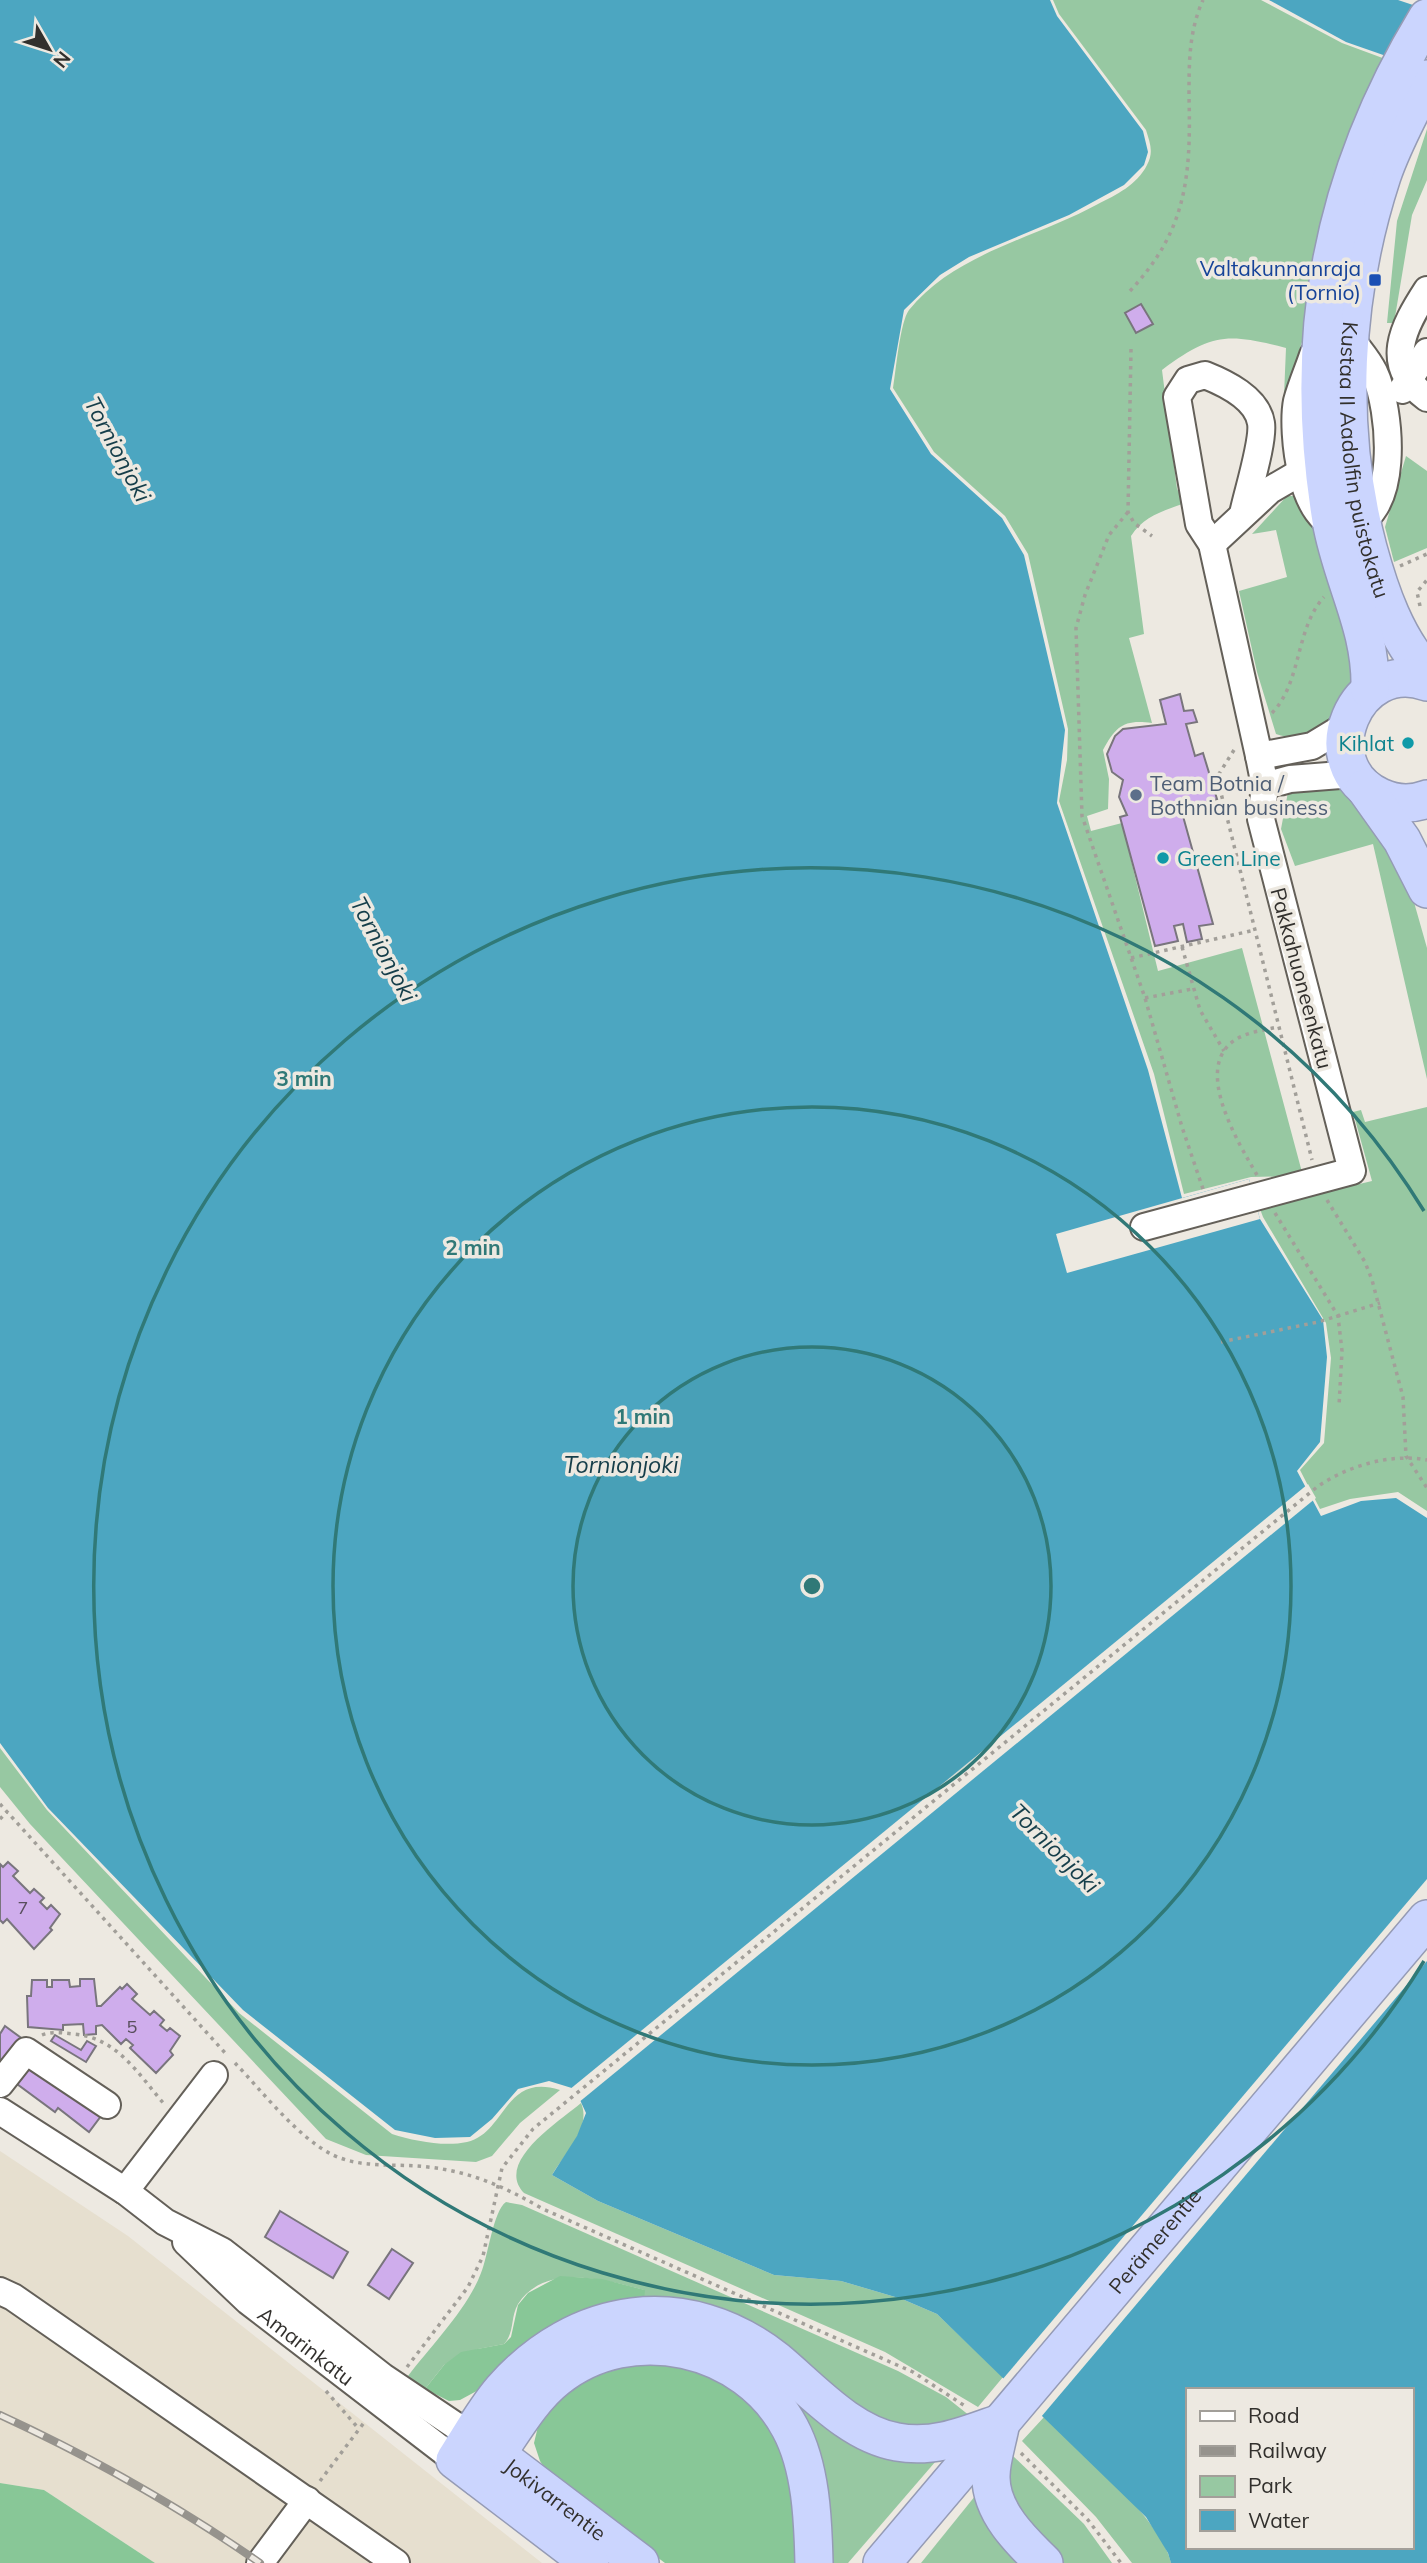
<svg xmlns="http://www.w3.org/2000/svg" width="1427" height="2563" font-family="Mulish,sans-serif">
  <style>
    .built { fill: #e6dfcf }
    .green { fill: #97c8a2 }
    .forest { fill: #88c797 }
    .water { fill: #4ca6c1; fill-rule: evenodd }
    .pier { fill: #ede9e1 }
    .building { fill: #cfadec; stroke: #79757d; stroke-width: 2 }
    .lines { fill: none; stroke-linecap: round; stroke-linejoin: round }
    .minor-casing { stroke: #646059; stroke-width: 30 }
    .highway-casing { stroke: #959bb5; stroke-width: 40 }
    .path { stroke: #a29f99; stroke-width: 3.5; stroke-dasharray: 3.5 5; stroke-linecap: butt }
    .minor { stroke: #fff; stroke-width: 26 }
    .highway { stroke: #cbd5fe; stroke-width: 37 }
    .rail-casing { stroke: #96938d; stroke-width: 8 }
    .rail { stroke: #ede9e1; stroke-width: 5; stroke-dasharray: 16; stroke-linecap: butt }
    .ring { fill: none; stroke: #307977; stroke-width: 3.5 }
    .transit-dot { fill: #1a4fb4; stroke: #ede9e1; stroke-width: 2.5 }
    .culture-dot { fill: #0f9aa8; stroke: #ede9e1; stroke-width: 2.5 }
    .service-dot { fill: #5c6f8a; stroke: #ede9e1; stroke-width: 2.5 }
    .labels { text-anchor: middle; dominant-baseline: central; stroke-width: 7; stroke-linejoin: round; paint-order: stroke }
    .number-label { font-size: 18px; fill: #594f5d }
    .transit-label { font-size: 21px; fill: #164399; stroke: #ede9e1; text-anchor: end }
    .street-label { font-size: 21px; fill: #32302d; stroke: #ede9e1 }
    .culture-label { font-size: 21px; fill: #0d838f; stroke: #ede9e1; text-anchor: end }
    .service-label { font-size: 21px; fill: #4e5e75; stroke: #ede9e1; text-anchor: start }
    .water-label { font-size: 23px; font-style: italic; fill: #153e4a; stroke: #ede9e1 }
    .centre { fill: #307977; stroke: #ede9e1; stroke-width: 3.5 }
    .ring-label { font-size: 21px; text-anchor: middle; font-weight: bold; fill: #307977; stroke: #ede9e1; stroke-width: 7; stroke-linejoin: round; paint-order: stroke }
  </style>
  <rect width="100%" height="100%" fill="#ede9e1"/>
  <!-- built -->
  <path class="built" d="M0,2151L128,2236L542,2563H155L44,2490L0,2483Z"/>
  <!-- green -->
  <g class="green">
    <path d="M1053,0H1261L1342,43L1388,60L1352,137L1312,264L1302,342L1291,377L1289,443H1282L1286,348C1227,333 1212,333 1162,370L1177,489L1185,503C1163,511 1144,516 1131,536L1144,634L1129,638L1152,723C1124,719 1116,726 1103,750L1109,779L1108,809L1087,816L1091,831L1122,823L1158,971L1242,948L1303,1176L1251,1177L1184,1194L1154,1074L1059,801L1067,760L1068,729L1028,554L1005,516L934,452L893,388C896,371 900,322 909,310C955,253 1036,238 1098,204C1116,195 1137,185 1147,165C1154,152 1150,143 1146,130L1059,14Z"/>
    <path d="M1427,129V180L1412,215L1394,323H1387L1397,221Z"/>
    <path d="M1406,456L1427,471V548L1394,562L1385,527Z"/>
    <path d="M1287,496H1298L1319,523L1361,676C1341,707 1320,750 1276,734L1257,672L1239,591L1287,577L1276,530L1252,534Z"/>
    <path d="M1330,784L1350,793L1404,867L1427,948V1079L1373,844L1295,866L1281,829L1288,792Z"/>
    <path d="M1427,1107V1511L1398,1492L1350,1499L1320,1509L1300,1470L1324,1443L1331,1358L1326,1323L1263,1217L1257,1201L1297,1199L1372,1181L1353,1112L1361,1110L1365,1122Z"/>
    <path d="M0,1748L47,1810L239,2013L392,2134C414,2141 444,2147 467,2142C506,2133 504,2072 560,2090L520,2123L492,2156L476,2162L366,2155L326,2139L30,1824L0,1787Z"/>
    <path d="M581,2103C592,2128 564,2154 552,2175L598,2201L774,2275L841,2281L902,2299L937,2314L1003,2377L978,2407L885,2352L524,2193C494,2162 560,2121 581,2103Z"/>
    <path d="M506,2202L522,2205L898,2371L946,2397L970,2416L908,2432L644,2301V2290C606,2280 545,2262 518,2304C510,2318 515,2332 504,2344L478,2349L444,2365L425,2389L408,2376C431,2346 468,2308 481,2273C488,2257 493,2211 506,2202Z"/>
    <path d="M632,2326L942,2454L848,2563H823Z"/>
    <path d="M1045,2416C1079,2450 1161,2518 1171,2563H1132L1096,2517L1022,2441Z"/>
    <path d="M1013,2456L1084,2524L1112,2563H1062C1031,2535 998,2501 1013,2456Z"/>
    <path d="M984,2485L1033,2563H921Z"/>
  </g>
  <!-- forest -->
  <g class="forest">
    <path d="M560,2276L602,2279L645,2290L644,2301L460,2400L449,2401L425,2389L444,2365L461,2352L504,2344L511,2337L518,2305L528,2293Z"/>
    <path d="M666,2357L741,2387L791,2459L803,2563H665L552,2479L540,2461L534,2443L541,2414L582,2375Z"/>
    <path d="M0,2483L44,2490L155,2563H0Z"/>
  </g>
  <!-- water -->
  <g class="water">
    <path d="M0,0H1050L1057,16L1143,131L1148,152L1144,165L1124,185L1069,215L969,257L940,275L904,310L890,389L931,454L1002,518L1024,555L1065,730L1057,803L1148,1070L1182,1198L1249,1179L1260,1219L1323,1320L1327,1357L1320,1442L1297,1471L1321,1516L1361,1501L1396,1498L1427,1518V2563H1171L1168,2553L1146,2517L937,2314L902,2299L841,2281L774,2275L598,2201L552,2175L577,2136L586,2113L575,2089L549,2081L518,2089L492,2119L470,2137L435,2138L395,2130L243,2010L48,1808L0,1743ZM1187,2390H1411V2547H1187Z"/>
    <path d="M1269,0H1398L1419,7L1389,57L1346,42Z"/>
  </g>
  <!-- pier -->
  <g class="pier">
    <path d="M1249,1179L1260,1219L1067,1273L1056,1234Z"/>
    <path d="M1308,1484L1316,1498L578,2103L569,2090Z"/>
    <path d="M1427,1879V1961L1041,2417L1002,2380Z"/>
  </g>
  <!-- building -->
  <g class="building">
    <path d="M1141,304L1153,324L1136,333L1125,313Z"/>
    <path d="M1180,694L1184,711L1193,710L1197,722L1186,724L1195,756L1203,753L1217,799L1181,809L1213,924L1199,926L1202,939L1187,942L1183,924L1174,926L1178,941L1155,946L1120,817L1127,815L1119,797L1123,780L1112,772L1107,754L1115,736L1123,729L1166,724L1160,700Z"/>
    <path d="M8,1862L18,1871L13,1876L30,1893L34,1889L44,1898L40,1902L47,1909L51,1905L60,1914L50,1928L52,1930L34,1949L7,1919L3,1923L0,1920V1864L3,1867Z"/>
    <path d="M80,1979H94L97,2006H101L120,1987L122,1989L127,1984L137,1994L132,1999L150,2015L154,2011L164,2020L160,2025L167,2031L170,2028L180,2036L170,2051L173,2055L156,2073L130,2048L133,2045L126,2039L121,2044L102,2025L96,2026V2034L84,2035L83,2024L63,2025V2030L28,2027L27,1996H31L32,1980H47V1987H52V1980H69L70,1987L80,1986Z"/>
    <path d="M5,2026L24,2040L0,2070V2034Z"/>
    <path d="M55,2035L81,2050L87,2041L96,2046L86,2062L51,2041Z"/>
    <path d="M29,2068L101,2116L89,2132L58,2108L55,2112L17,2084Z"/>
    <path d="M280,2211L348,2252L333,2278L265,2237Z"/>
    <path d="M392,2249L413,2263L389,2299L368,2285Z"/>
  </g>
  <g class="lines">
    <!-- minor casing -->
    <g class="minor-casing">
      <g id="minor">
        <path d="M1427,290C1403,327 1382,365 1427,398"/>
        <path d="M1313,355C1308,370 1301,386 1297,401C1291,431 1301,527 1343,526C1403,524 1391,407 1374,372C1368,359 1357,348 1349,336"/>
        <path d="M1402,390L1427,352"/>
        <path d="M1212,544L1270,490L1301,472"/>
        <path d="M1259,756L1312,746L1345,726"/>
        <path d="M1265,786L1290,779L1353,774"/>
        <path d="M1144,1227L1352,1171L1261,819L1265,786L1259,756L1212,544L1199,524L1177,397L1188,380L1205,375C1225,383 1257,398 1261,423C1264,441 1247,494 1243,514"/>
        <path d="M0,2084L26,2051L107,2105"/>
        <path d="M0,2111L125,2191L165,2222L222,2251L383,2377L471,2436"/>
        <path d="M125,2191L214,2075"/>
        <path id="s1" d="M186,2242L248,2301L455,2460"/>
        <path d="M0,2291L13,2297L396,2563"/>
        <path d="M260,2563L307,2500"/>
      </g>
    </g>
    <!-- highway casing -->
    <g class="highway-casing">
      <g id="highway">
        <path id="s2" d="M1427,79C1411,111 1393,143 1382,176C1343,295 1336,427 1368,548C1380,592 1396,639 1427,672"/>
        <path d="M1427,682C1355,656 1310,765 1380,797C1395,804 1411,805 1427,799"/>
        <path d="M1370,690C1372,627 1341,580 1331,520C1301,338 1331,176 1427,18"/>
        <path d="M1365,788L1402,840L1427,889"/>
        <path d="M1000,2427C997,2443 991,2461 991,2476C990,2511 1021,2541 1044,2563"/>
        <path id="s3" d="M479,2441L640,2563"/>
        <path d="M479,2478C505,2447 525,2403 557,2378C631,2319 746,2345 790,2428C811,2467 813,2519 814,2563"/>
        <path d="M590,2563L455,2460C470,2437 484,2411 502,2390C576,2306 686,2289 776,2360C811,2389 850,2434 897,2442C934,2449 966,2435 1000,2423"/>
        <path id="s4" d="M882,2563L1427,1919"/>
      </g>
    </g>
    <!-- path -->
    <g class="path">
      <path d="M1130,291C1187,230 1191,176 1189,96C1189,62 1189,31 1203,0"/>
      <path d="M1131,349L1128,512L1134,523L1152,536"/>
      <path d="M1128,512L1109,535L1085,595L1076,628L1082,816L1145,998L1182,1127L1203,1189"/>
      <path d="M1400,566L1427,554"/>
      <path d="M1420,606L1417,592L1427,580"/>
      <path d="M1272,713C1302,682 1295,629 1324,597"/>
      <path d="M1234,750L1217,777L1312,1160"/>
      <path d="M1182,947L1200,1010L1224,1051"/>
      <path d="M1131,958L1255,930"/>
      <path d="M1145,998L1192,989"/>
      <path d="M1257,1175C1239,1144 1192,1068 1235,1040C1247,1032 1264,1030 1278,1027"/>
      <path d="M1327,1200L1365,1262L1372,1280L1403,1397L1406,1456L1427,1488"/>
      <path d="M1275,1213L1338,1316L1342,1351L1339,1406"/>
      <path d="M1221,1342L1318,1322L1380,1303"/>
      <path d="M0,1804L227,2055"/>
      <path d="M0,1819L7,1812"/>
      <path d="M42,2035C52,2031 63,2033 74,2034C118,2038 138,2074 165,2105"/>
      <path d="M235,2063C262,2091 298,2138 333,2155C363,2169 396,2163 428,2167C472,2172 505,2187 543,2209L913,2372L965,2406"/>
      <path d="M407,2367L468,2287L483,2256L502,2168L533,2129L1317,1487C1347,1466 1391,1453 1427,1460"/>
      <path d="M326,2391L359,2429"/>
      <path d="M1021,2453L1088,2520L1121,2563"/>
      <path d="M320,2481L366,2420"/>
    </g>
    <!-- minor -->
    <use href="#minor" class="minor"/>
    <!-- highway -->
    <use href="#highway" class="highway"/>
    <!-- rail casing -->
    <g class="rail-casing">
      <path id="rail" d="M0,2415C91,2457 178,2506 260,2563"/>
    </g>
    <!-- rail -->
    <use href="#rail" class="rail"/>
  </g>
  <!-- distance rings -->
  <circle cx="812" cy="1586" r="239" fill="#307977" fill-opacity=".12"/>
  <g class="ring">
    <circle cx="812" cy="1586" r="239"/>
    <circle cx="812" cy="1586" r="479"/>
    <path d="M1424 1961A718 718 0 1 1 1424 1211"/>
  </g>
  <!-- markers -->
  <rect class="transit-dot" x="1368" y="273" width="14" height="14" rx="3.5"/>
  <g class="culture-dot">
    <circle cx="1408" cy="743" r="7"/>
    <circle cx="1163" cy="858" r="7"/>
  </g>
  <circle class="service-dot" cx="1136" cy="795" r="7"/>
  <g class="labels">
    <!-- number labels -->
    <g class="number-label">
      <text x="23" y="1907">7</text>
      <text x="132" y="2026">5</text>
    </g>
    <!-- transit labels -->
    <g class="transit-label">
      <text x="1361" y="268">Valtakunnanraja<tspan x="1361" dy="24">(Tornio)</tspan></text>
    </g>
    <!-- street labels -->
    <g class="street-label">
      <text stroke="none"><textPath href="#s2" startOffset="396">Kustaa II Aadolfin puistokatu</textPath></text>
      <text transform="translate(1302 978) rotate(75)">Pakkahuoneenkatu</text>
      <text stroke="none"><textPath href="#s4" startOffset="422">Perämerentie</textPath></text>
      <text stroke="none"><textPath href="#s1" startOffset="159">Amarinkatu</textPath></text>
      <text stroke="none"><textPath href="#s3" startOffset="96">Jokivarrentie</textPath></text>
    </g>
    <!-- culture labels -->
    <g class="culture-label">
      <text x="1394" y="743">Kihlat</text>
      <text x="1177" y="858" text-anchor="start">Green Line</text>
    </g>
    <!-- service labels -->
    <g class="service-label">
      <text x="1150" y="783">Team Botnia /<tspan x="1150" dy="24">Bothnian business</tspan></text>
    </g>
    <!-- water labels -->
    <g class="water-label">
      <text transform="translate(118 449) rotate(62)">Tornionjoki</text>
      <text transform="translate(384 949) rotate(62)">Tornionjoki</text>
      <text x="621" y="1464">Tornionjoki</text>
      <text transform="translate(1055 1848) rotate(45)">Tornionjoki</text>
    </g>
  </g>
  <circle cx="812" cy="1586" r="10" class="centre"/>
  <g class="ring-label">
    <text x="304" y="1086">3 min</text>
    <text x="473" y="1255">2 min</text>
    <text x="643" y="1424">1 min</text>
  </g>
  <!-- legend -->
  <rect x="1186" y="2388" width="228" height="161" fill="#ede9e1" stroke="#a29f99" stroke-width="2"/>
  <rect x="1200" y="2411" width="35" height="10" fill="#ffffff" stroke="#a29f99" stroke-width="2"/>
  <text x="1248" y="2423" font-size="21" fill="#32302d">Road</text>
  <rect x="1200" y="2446" width="35" height="10" fill="#96938d" stroke="#a29f99" stroke-width="2"/>
  <text x="1248" y="2458" font-size="21" fill="#32302d">Railway</text>
  <rect x="1200" y="2476" width="35" height="21" fill="#97c8a2" stroke="#a29f99" stroke-width="2"/>
  <text x="1248" y="2493" font-size="21" fill="#32302d">Park</text>
  <rect x="1200" y="2510" width="35" height="21" fill="#4ca6c1" stroke="#a29f99" stroke-width="2"/>
  <text x="1248" y="2528" font-size="21" fill="#32302d">Water</text>
  <!-- north arrow -->
  <g transform="translate(49 49) rotate(129)" stroke="#ede9e1" stroke-width="5" paint-order="stroke">
  <path d="M0-5L12 26L0 18L-12 26Z" fill="#32302d"/>
  <text y="-10" font-size="19" font-weight="bold" text-anchor="middle" fill="#32302d">N</text>
  </g>
</svg>
